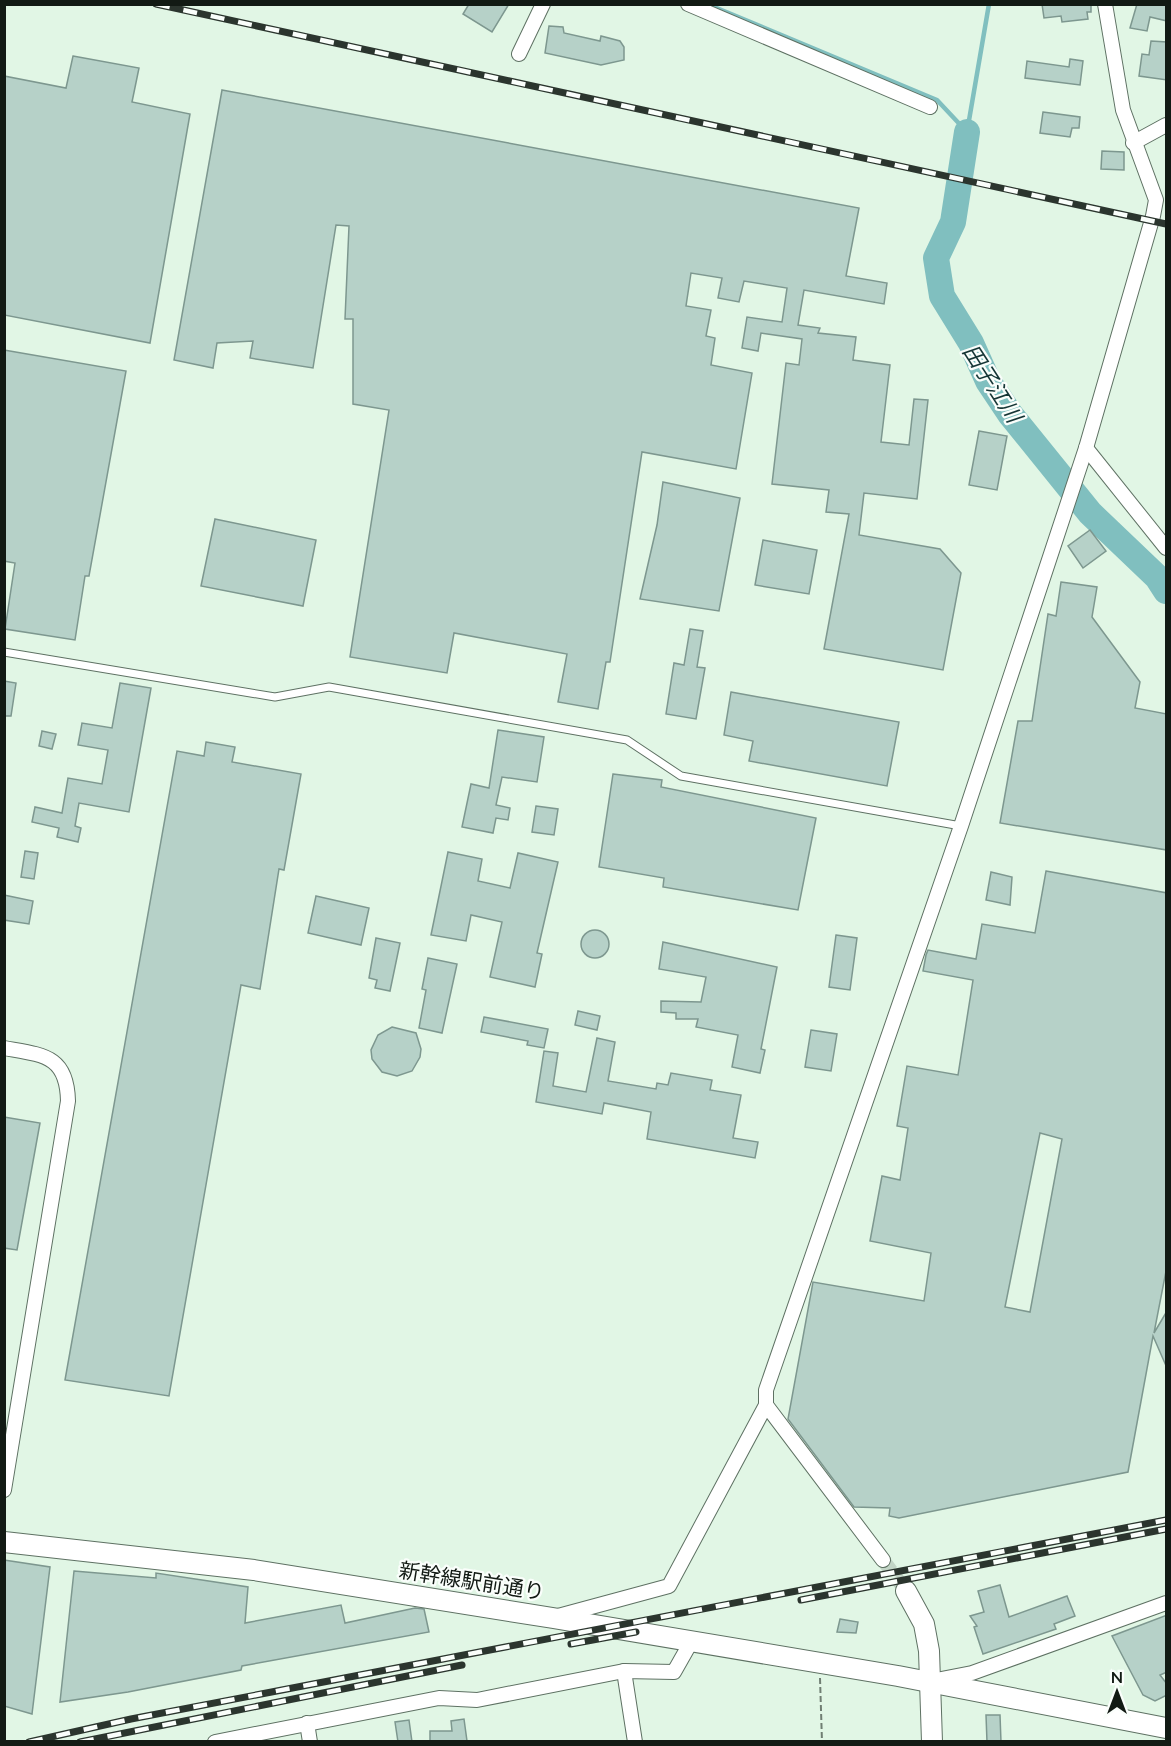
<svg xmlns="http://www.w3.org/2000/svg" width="1171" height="1746" font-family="Lato,'Noto Sans JP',sans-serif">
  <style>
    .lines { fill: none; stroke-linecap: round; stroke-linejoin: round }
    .stream { stroke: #80bfbf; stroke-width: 4.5 }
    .river { stroke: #80bfbf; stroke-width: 26 }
    .building { fill: #b6d1c8; stroke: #7d978f; stroke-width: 1.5; fill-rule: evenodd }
    .street-tunnel { stroke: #c2d5c6; stroke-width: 14; stroke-dasharray: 14 7; stroke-linecap: butt }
    .lane-casing { stroke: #5e7163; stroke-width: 9 }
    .street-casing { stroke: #5e7163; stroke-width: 16 }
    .secondary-casing { stroke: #5e7163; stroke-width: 22 }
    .path { stroke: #707e73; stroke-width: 2; stroke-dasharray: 6 3; stroke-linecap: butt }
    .lane { stroke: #fff; stroke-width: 7 }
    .street { stroke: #fff; stroke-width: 14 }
    .secondary { stroke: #fff; stroke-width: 20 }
    .rail-casing { stroke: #2b352e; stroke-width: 7 }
    .rail { stroke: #fafefb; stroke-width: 4.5; stroke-dasharray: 14; stroke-linecap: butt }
    .labels { text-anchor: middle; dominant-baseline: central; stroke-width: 4.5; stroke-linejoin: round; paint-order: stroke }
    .street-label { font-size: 21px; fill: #121a14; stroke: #fafefb }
    .water-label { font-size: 22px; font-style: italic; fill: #153535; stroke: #fafefb }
  </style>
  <rect width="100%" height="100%" fill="#e1f6e5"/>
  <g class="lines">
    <!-- stream -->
    <g class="stream">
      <path d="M707,4L937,100L967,132"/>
      <path d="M967,132L989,4"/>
    </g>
    <!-- river -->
    <path class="river" d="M967,132L953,222L936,258L942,296L971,343L988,381L1010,414L1090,513L1157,577L1166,591"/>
  </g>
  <!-- building -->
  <g class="building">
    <path d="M469,4H509L492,32L463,14Z"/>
    <path d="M1042,4H1091V12H1087L1088,19L1062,22L1061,16L1044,18Z"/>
    <path d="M1137,4H1167V21L1150,17L1147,31L1130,28Z"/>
    <path d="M549,26L563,27L564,33L600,41L601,36L620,41L624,47V60L601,65L545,53Z"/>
    <path d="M1151,41L1167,42V80L1139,76L1142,54L1149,55Z"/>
    <path d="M73,56L139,68L132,102L190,114L150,343L4,315V76L66,88Z"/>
    <path d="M1070,59L1083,61L1080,85L1025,78L1027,61L1069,67Z"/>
    <path d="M222,90L859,208L846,276L887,283L884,304L804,290L798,325L820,328L818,333L856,337L853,360L890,365L881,442L909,445L914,399L928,400L917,499L864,493L859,535L940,549L961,573L943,670L824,649L849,514L826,512L829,490L772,484L786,363L799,365L802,339L761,333L758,351L742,348L747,317L782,322L787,288L744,281L739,302L718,298L722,278L691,273L686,306L711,310L706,336L715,338L711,365L752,373L736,469L642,452L610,662H606L598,709L558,702L567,654L454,633L447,673L350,657L389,410L353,404V319H345L349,226L336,225L313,368L250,358L253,341L217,343L213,368L174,360Z"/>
    <path d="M1043,112L1080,117L1079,128H1072L1070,137L1040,133Z"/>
    <path d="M1102,151L1124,152V170L1101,169Z"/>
    <path d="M4,350L126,371L89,576H85L75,640L5,629L15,563L4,561Z"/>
    <path d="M979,431L1007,436L997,490L969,485Z"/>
    <path d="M663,482L740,498L719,611L640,599L657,525Z"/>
    <path d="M215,519L316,540L303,606L201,586Z"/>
    <path d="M1090,530L1106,551L1083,568L1068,546Z"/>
    <path d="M763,540L817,550L809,594L755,585Z"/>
    <path d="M1061,582L1097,587L1092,617L1140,682L1135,708L1167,714V850L1000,823L1018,721H1032L1048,614L1056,616Z"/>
    <path d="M690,629L703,631L697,667L705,668L696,719L666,714L674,663L684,665Z"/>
    <path d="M4,681L16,683L11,716H4Z"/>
    <path d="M120,683L151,688L129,812L79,803L75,826L81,828L78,842L57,837L59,828L32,822L35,807L62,813L68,778L102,784L108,750L78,745L82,723L112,728Z"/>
    <path d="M731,692L899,722L887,786L749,761L753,741L724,735Z"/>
    <path d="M498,730L544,737L537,782L502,777L496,805L510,808L508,820L496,818L493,833L462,827L471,784L489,788Z"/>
    <path d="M42,731L56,734L52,749L39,746Z"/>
    <path d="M206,742L235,747L232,762L301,774L284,870L279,869L260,989L241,985L169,1396L65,1380L177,751L204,756Z"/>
    <path d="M613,774L662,780L661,787L816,818L798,910L663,887L664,878L599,867Z"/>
    <path d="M536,806L558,809L554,835L532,832Z"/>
    <path d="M25,851L38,853L34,879L21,877Z"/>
    <path d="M448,852L482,859L478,881L510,888L518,853L558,862L537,953L542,954L535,987L490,977L502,922L471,915L466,941L431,935Z"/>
    <path d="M1046,871L1167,893V1266L1154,1333L1167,1311V1368L1153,1336L1128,1472L899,1518L889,1516L890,1508L854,1507L788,1419L813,1282L924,1301L931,1253L870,1241L882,1176L900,1180L908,1128L897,1126L907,1066L958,1075L973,980L923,971L926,955L928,950L976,959L982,924L1035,933ZM1040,1133L1062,1139L1030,1312L1005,1307Z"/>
    <path d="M991,872L1012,877L1010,905L986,900Z"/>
    <path d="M4,895L33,901L29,924L4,920Z"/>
    <path d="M316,896L369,908L361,945L308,933Z"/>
    <circle cx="595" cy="944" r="14"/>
    <path d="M836,935L857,938L850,990L829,987Z"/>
    <path d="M376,938L400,943L390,991L375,988L377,980L369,978Z"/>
    <path d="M663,942L777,967L761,1049L765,1050L760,1073L732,1067L738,1035L696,1027L698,1019H676V1013L661,1012V1001L701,1002L706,977L659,969Z"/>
    <path d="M428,958L457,964L442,1033L419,1028L426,990L422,989Z"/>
    <path d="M578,1011L600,1016L597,1030L575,1025Z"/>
    <path d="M484,1017L548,1029L544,1048L527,1045L528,1041L481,1032Z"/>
    <path d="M392,1027L416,1033L421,1049L420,1057L412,1071L397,1076L382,1072L372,1059L371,1050L378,1035Z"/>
    <path d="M811,1030L837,1034L831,1071L805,1067Z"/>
    <path d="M597,1038L615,1042L608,1081L656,1089L657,1083L668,1085L671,1073L712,1080L710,1090L741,1095L733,1138L758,1142L755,1158L647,1139L651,1112L604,1103L602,1114L536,1102L544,1051L558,1053L553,1086L586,1092Z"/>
    <path d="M4,1117L40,1123L17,1250L4,1248Z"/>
    <path d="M4,1560L50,1567L32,1714L4,1706Z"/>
    <path d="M74,1571L156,1578V1573L248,1587L245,1623L341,1605L345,1623L415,1608L424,1609L429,1632L242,1666L241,1670L128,1692L60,1702Z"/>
    <path d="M1000,1585L1009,1617L1067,1596L1075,1616L1054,1624L1056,1629L983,1654L974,1627L977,1626L970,1616L984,1612L978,1591Z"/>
    <path d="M1167,1615V1672L1160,1675L1167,1684V1695L1155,1701L1143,1695L1112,1636Z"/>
    <path d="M840,1619L858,1622L856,1633L837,1632Z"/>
    <path d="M986,1715H1000L1001,1742H987Z"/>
    <path d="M464,1719L467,1741L430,1742V1731H452L451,1721Z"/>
    <path d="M409,1720L412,1742H398L395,1722Z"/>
  </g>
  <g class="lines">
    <!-- street-tunnel -->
    <path class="street-tunnel" d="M883,1560L906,1591"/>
    <!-- lane casing -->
    <g class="lane-casing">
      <path id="lane" d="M4,652L275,697L329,687L627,740L681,776L961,826"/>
    </g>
    <!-- street casing -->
    <g class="street-casing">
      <g id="street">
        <path d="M688,4L930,107"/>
        <path d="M519,54L543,4"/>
        <path d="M1133,143L1166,125"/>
        <path d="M1086,448L1166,548"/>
        <path d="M4,1048C43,1055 67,1055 68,1101L4,1490"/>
        <path d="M883,1560L766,1405V1390L961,826L1086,448L1153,216L1156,200L1123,110L1105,4"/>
        <path d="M558,1616L669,1586L766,1405"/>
        <path d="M624,1671L635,1742"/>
        <path d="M936,1680L972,1673L1166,1603"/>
        <path d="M307,1723L310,1742"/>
        <path d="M215,1742L439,1698L477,1700L624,1671L674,1672L691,1642"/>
      </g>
    </g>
    <!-- secondary casing -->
    <g class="secondary-casing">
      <g id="secondary">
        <path d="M4,1542L254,1570L553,1618L898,1676L1166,1728"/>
        <path d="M906,1591L924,1624L929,1651L932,1742"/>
      </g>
    </g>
    <!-- path -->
    <path class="path" d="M820,1678L822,1742"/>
    <!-- lane -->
    <use href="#lane" class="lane"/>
    <!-- street -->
    <use href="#street" class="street"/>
    <!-- secondary -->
    <use href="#secondary" class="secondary"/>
    <!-- rail casing -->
    <g class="rail-casing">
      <g id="rail">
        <path d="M156,4L1166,224"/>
        <path d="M801,1600L1166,1529"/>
        <path d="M571,1644L636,1632"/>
        <path d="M29,1742L131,1719L1166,1520"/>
        <path d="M80,1742L462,1665"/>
      </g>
    </g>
    <!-- rail -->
    <use href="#rail" class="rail"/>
  </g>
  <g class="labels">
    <!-- street labels -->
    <g class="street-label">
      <text transform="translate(472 1580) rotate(9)">新幹線駅前通り</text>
    </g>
    <!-- water labels -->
    <g class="water-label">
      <text transform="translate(993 383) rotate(57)">田子江川</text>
    </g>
  </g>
  <!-- border -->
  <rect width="1171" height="1746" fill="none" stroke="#121a14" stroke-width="12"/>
  <!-- north arrow -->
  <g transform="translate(1117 1692)" stroke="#fafefb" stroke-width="4.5" paint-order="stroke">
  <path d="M0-4.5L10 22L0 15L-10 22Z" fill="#121a14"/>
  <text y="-9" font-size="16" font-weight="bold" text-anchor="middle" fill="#121a14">N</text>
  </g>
</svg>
